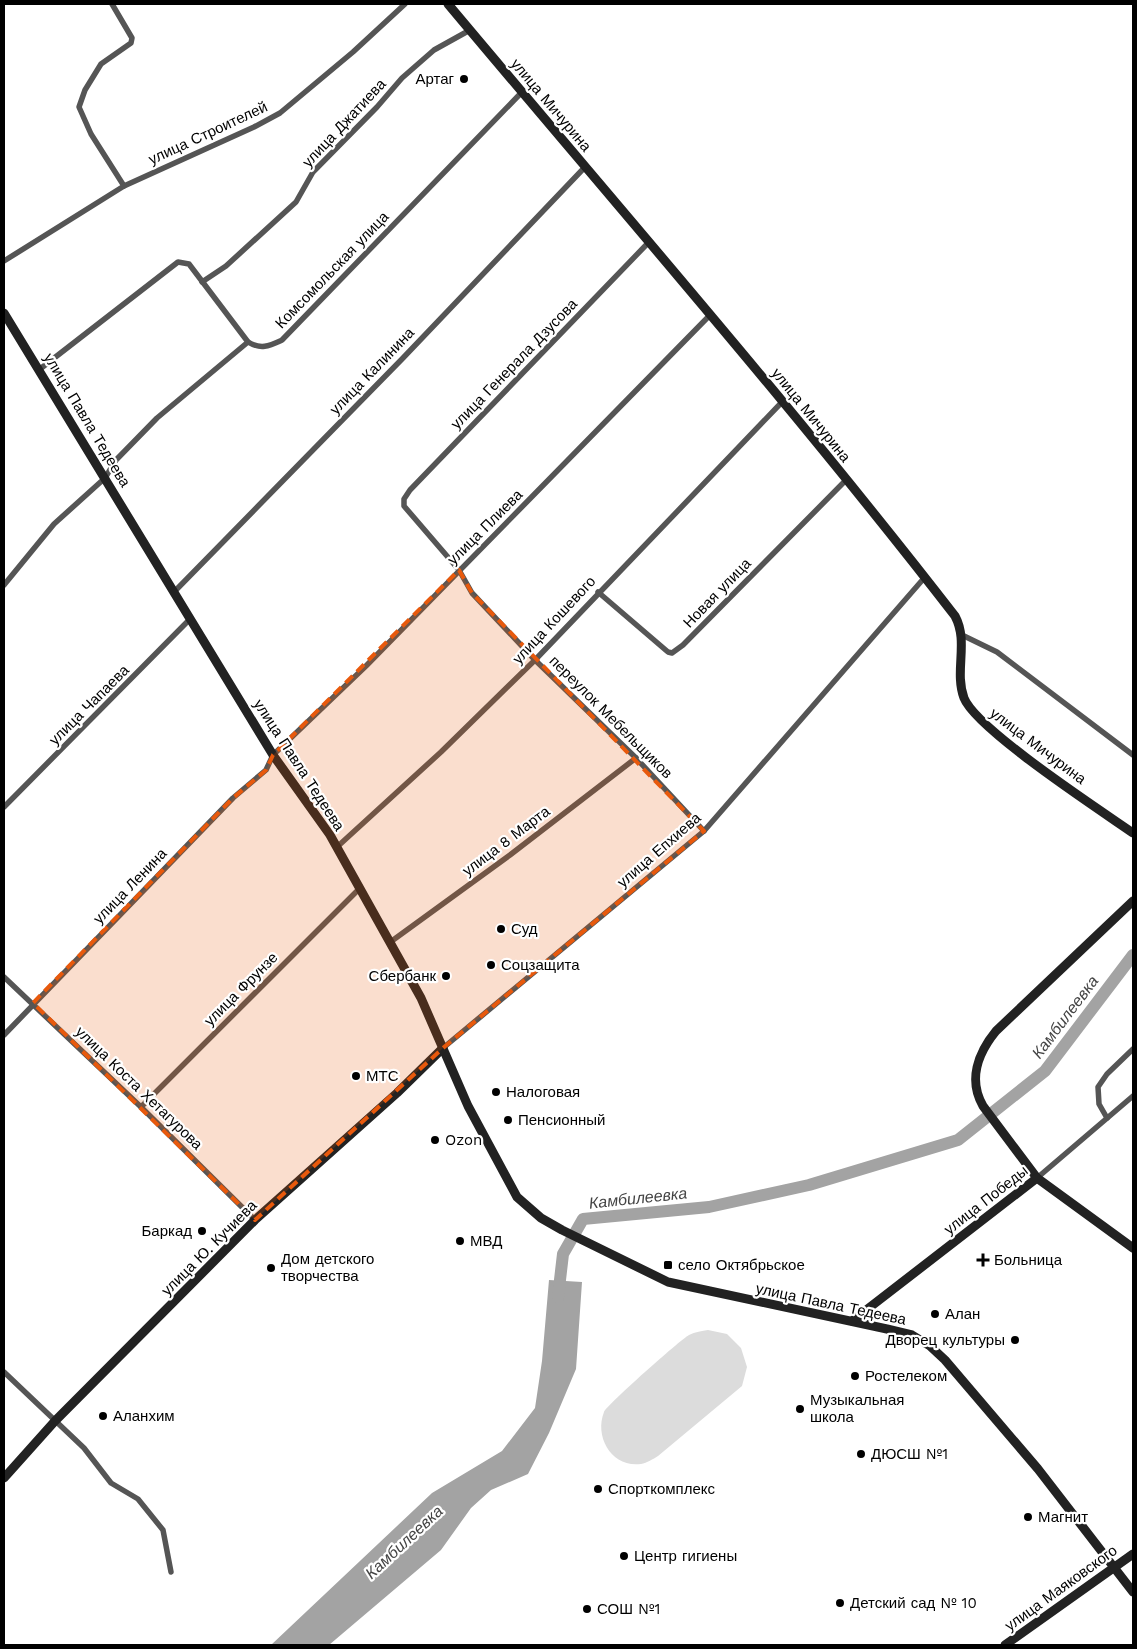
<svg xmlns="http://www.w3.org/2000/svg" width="1137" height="1649" font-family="'Work Sans',sans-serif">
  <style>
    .green { fill: #dcdcdc }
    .water { fill: #a3a3a3 }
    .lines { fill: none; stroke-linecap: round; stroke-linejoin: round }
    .river { stroke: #a3a3a3; stroke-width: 12 }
    .street { stroke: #555; stroke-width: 5.5 }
    .secondary { stroke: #222; stroke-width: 9 }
    .marked { fill: #e8590c; fill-opacity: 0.2; stroke: #e8590c; stroke-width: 4; stroke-dasharray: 10 6; stroke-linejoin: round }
    .poi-dot { fill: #000; stroke: #fff; stroke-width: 2 }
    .labels { text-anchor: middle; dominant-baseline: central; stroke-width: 4.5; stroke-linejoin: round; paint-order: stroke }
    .poi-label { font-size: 15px; fill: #000; stroke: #fff; text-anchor: start }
    .street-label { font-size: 15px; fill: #000; stroke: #fff }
    .water-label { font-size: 16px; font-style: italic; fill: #444; stroke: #fff }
  </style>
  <rect width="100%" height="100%" fill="#fff"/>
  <!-- green -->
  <path class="green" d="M708,1330L727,1334L741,1348L747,1367L742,1386L658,1456C653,1459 647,1463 641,1464C612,1468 594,1437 604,1412C607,1405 680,1340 689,1335C695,1332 702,1331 708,1330Z"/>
  <!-- water -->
  <path class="water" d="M549,1280L582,1282L576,1369L549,1433L528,1474L491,1490L471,1508L441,1550L329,1645H271L432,1493L502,1451L535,1408L542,1361Z"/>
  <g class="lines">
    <!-- river -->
    <path class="river" d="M558,1297L563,1254L583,1219L709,1207L809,1185L958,1140L1045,1071L1133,955"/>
    <!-- street -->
    <g class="street">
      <path d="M112,4L132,38L131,43L101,64L85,90L79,107L91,134L124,186"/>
      <path d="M648,243L410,490L404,499V506L459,570L472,593L535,660L636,758L704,831"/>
      <path d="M4,261L124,186L254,127L280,113L353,52L405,4"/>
      <path d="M202,282L226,266L296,202L313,172L377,107L402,78L434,50L470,30"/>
      <path d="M40,369L178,262L189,264L248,342"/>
      <path d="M4,585L54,524L105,478L116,460L157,418L248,342C261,350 269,346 282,340L522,92"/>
      <path d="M175,591L403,358L585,167"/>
      <path d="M598,592L668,652L672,653L683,645L846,480"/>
      <path d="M962,635L997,652L1133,755"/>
      <path d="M4,807L190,619"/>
      <path d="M337,847L441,752L535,660L782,402"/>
      <path d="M389,943L510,855L636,758"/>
      <path d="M4,977L141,1107L255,1220"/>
      <path d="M4,1035L233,798L266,770L273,755L366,666L711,314"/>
      <path d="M443,1048L704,831L925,577"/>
      <path d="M141,1107L359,889"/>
      <path d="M1107,1118L1099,1104L1098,1087L1107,1074L1133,1049"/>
      <path d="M1037,1178L1133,1096"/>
      <path d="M4,1372L84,1448L111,1483L138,1499L163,1530L171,1572"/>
    </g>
    <!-- secondary -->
    <g class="secondary">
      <path d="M448,4C618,207 793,407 955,616C969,642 954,671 964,698C976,729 1100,810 1133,833"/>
      <path d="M4,313L273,755L330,835L421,998L468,1106L517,1197L541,1218L562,1230L668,1282L887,1329L912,1335L930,1346L945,1360L1038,1469L1133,1592"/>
      <path d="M1133,901L996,1031C978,1053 968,1080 983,1106L1037,1178L1133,1248"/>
      <path d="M852,1321L1037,1178"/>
      <path d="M4,1478L55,1421L255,1220L397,1093L443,1048"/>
      <path d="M1005,1645L1133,1554"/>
    </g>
  </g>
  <!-- marked area -->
  <path class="marked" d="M459,570L472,593L704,831L443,1048L255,1220L33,1003L233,798L266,770L273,755Z"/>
  <!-- markers -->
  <g class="poi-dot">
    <circle cx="464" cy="79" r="5"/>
    <circle cx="501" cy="929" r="5"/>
    <circle cx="491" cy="965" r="5"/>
    <circle cx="446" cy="976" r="5"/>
    <circle cx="356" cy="1076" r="5"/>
    <circle cx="496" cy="1092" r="5"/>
    <circle cx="508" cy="1120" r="5"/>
    <circle cx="435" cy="1140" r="5"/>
    <circle cx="202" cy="1231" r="5"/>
    <circle cx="460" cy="1241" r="5"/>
    <path d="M980.5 1252.5h5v5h5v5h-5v5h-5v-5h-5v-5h5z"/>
    <rect x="663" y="1260" width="10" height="10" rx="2.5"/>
    <circle cx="271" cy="1268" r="5"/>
    <circle cx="935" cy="1314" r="5"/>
    <circle cx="1015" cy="1340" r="5"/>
    <circle cx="855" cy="1376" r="5"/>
    <circle cx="800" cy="1409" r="5"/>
    <circle cx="103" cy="1416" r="5"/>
    <circle cx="861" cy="1454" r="5"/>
    <circle cx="598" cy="1489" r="5"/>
    <circle cx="1028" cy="1517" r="5"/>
    <circle cx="624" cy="1556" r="5"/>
    <circle cx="840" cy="1603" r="5"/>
    <circle cx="587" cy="1609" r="5"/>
  </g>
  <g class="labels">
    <!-- poi labels -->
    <g class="poi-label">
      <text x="454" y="79" text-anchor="end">Артаг</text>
      <text x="511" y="929">Суд</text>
      <text x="501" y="965">Соцзащита</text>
      <text x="436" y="976" text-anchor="end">Сбербанк</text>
      <text x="366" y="1076">МТС</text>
      <text x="506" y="1092">Налоговая</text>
      <text x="518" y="1120">Пенсионный</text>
      <text x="445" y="1140">Ozon</text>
      <text x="192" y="1231" text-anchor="end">Баркад</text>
      <text x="470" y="1241">МВД</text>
      <text x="281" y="1259">Дом детского<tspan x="281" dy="17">творчества</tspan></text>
      <text x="994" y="1260">Больница</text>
      <text x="678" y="1265">село Октябрьское</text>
      <text x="945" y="1314">Алан</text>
      <text x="1005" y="1340" text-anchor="end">Дворец культуры</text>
      <text x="865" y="1376">Ростелеком</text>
      <text x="810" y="1400">Музыкальная<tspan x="810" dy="17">школа</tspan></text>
      <text x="113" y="1416">Аланхим</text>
      <text x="871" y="1454">ДЮСШ №1</text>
      <text x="608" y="1489">Спорткомплекс</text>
      <text x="1038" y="1517">Магнит</text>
      <text x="634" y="1556">Центр гигиены</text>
      <text x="850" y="1603">Детский сад № 10</text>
      <text x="597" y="1609">СОШ №1</text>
    </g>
    <!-- street labels -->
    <g class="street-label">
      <text transform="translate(551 105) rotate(50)">улица Мичурина</text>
      <text transform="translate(344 123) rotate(-47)">улица Джатиева</text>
      <text transform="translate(208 133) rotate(-25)">улица Строителей</text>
      <text transform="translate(332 270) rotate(-46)">Комсомольская улица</text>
      <text transform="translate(514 364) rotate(-46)">улица Генерала Дзусова</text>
      <text transform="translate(372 371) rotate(-46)">улица Калинина</text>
      <text transform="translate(811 415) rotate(51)">улица Мичурина</text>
      <text transform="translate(87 420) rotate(59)">улица Павла Тедеева</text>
      <text transform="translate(485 527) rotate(-45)">улица Плиева</text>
      <text transform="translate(717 593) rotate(-46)">Новая улица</text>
      <text transform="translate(554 620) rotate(-47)">улица Кошевого</text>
      <text transform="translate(89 705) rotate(-45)">улица Чапаева</text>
      <text transform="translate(611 717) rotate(45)">переулок Мебельщиков</text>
      <text transform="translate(1038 746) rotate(37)">улица Мичурина</text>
      <text transform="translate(299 765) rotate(57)">улица Павла Тедеева</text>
      <text transform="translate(506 841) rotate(-37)">улица 8 Марта</text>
      <text transform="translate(659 850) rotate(-41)">улица Епхиева</text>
      <text transform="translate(130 886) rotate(-46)">улица Ленина</text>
      <text transform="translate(241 989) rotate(-45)">улица Фрунзе</text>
      <text transform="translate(139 1088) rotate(44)">улица Коста Хетагурова</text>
      <text transform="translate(986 1200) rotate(-38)">улица Победы</text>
      <text transform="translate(209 1248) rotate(-45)">улица Ю. Кучиева</text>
      <text transform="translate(831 1304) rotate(12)">улица Павла Тедеева</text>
      <text transform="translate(1061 1588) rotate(-36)">улица Маяковского</text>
    </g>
    <!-- water labels -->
    <g class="water-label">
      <text transform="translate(1065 1017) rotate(-53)">Камбилеевка</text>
      <text transform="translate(638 1198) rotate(-6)">Камбилеевка</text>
      <text transform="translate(404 1542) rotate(-43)">Камбилеевка</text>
    </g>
  </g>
  <!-- border -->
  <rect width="1137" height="1649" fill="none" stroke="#000000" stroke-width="10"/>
</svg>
